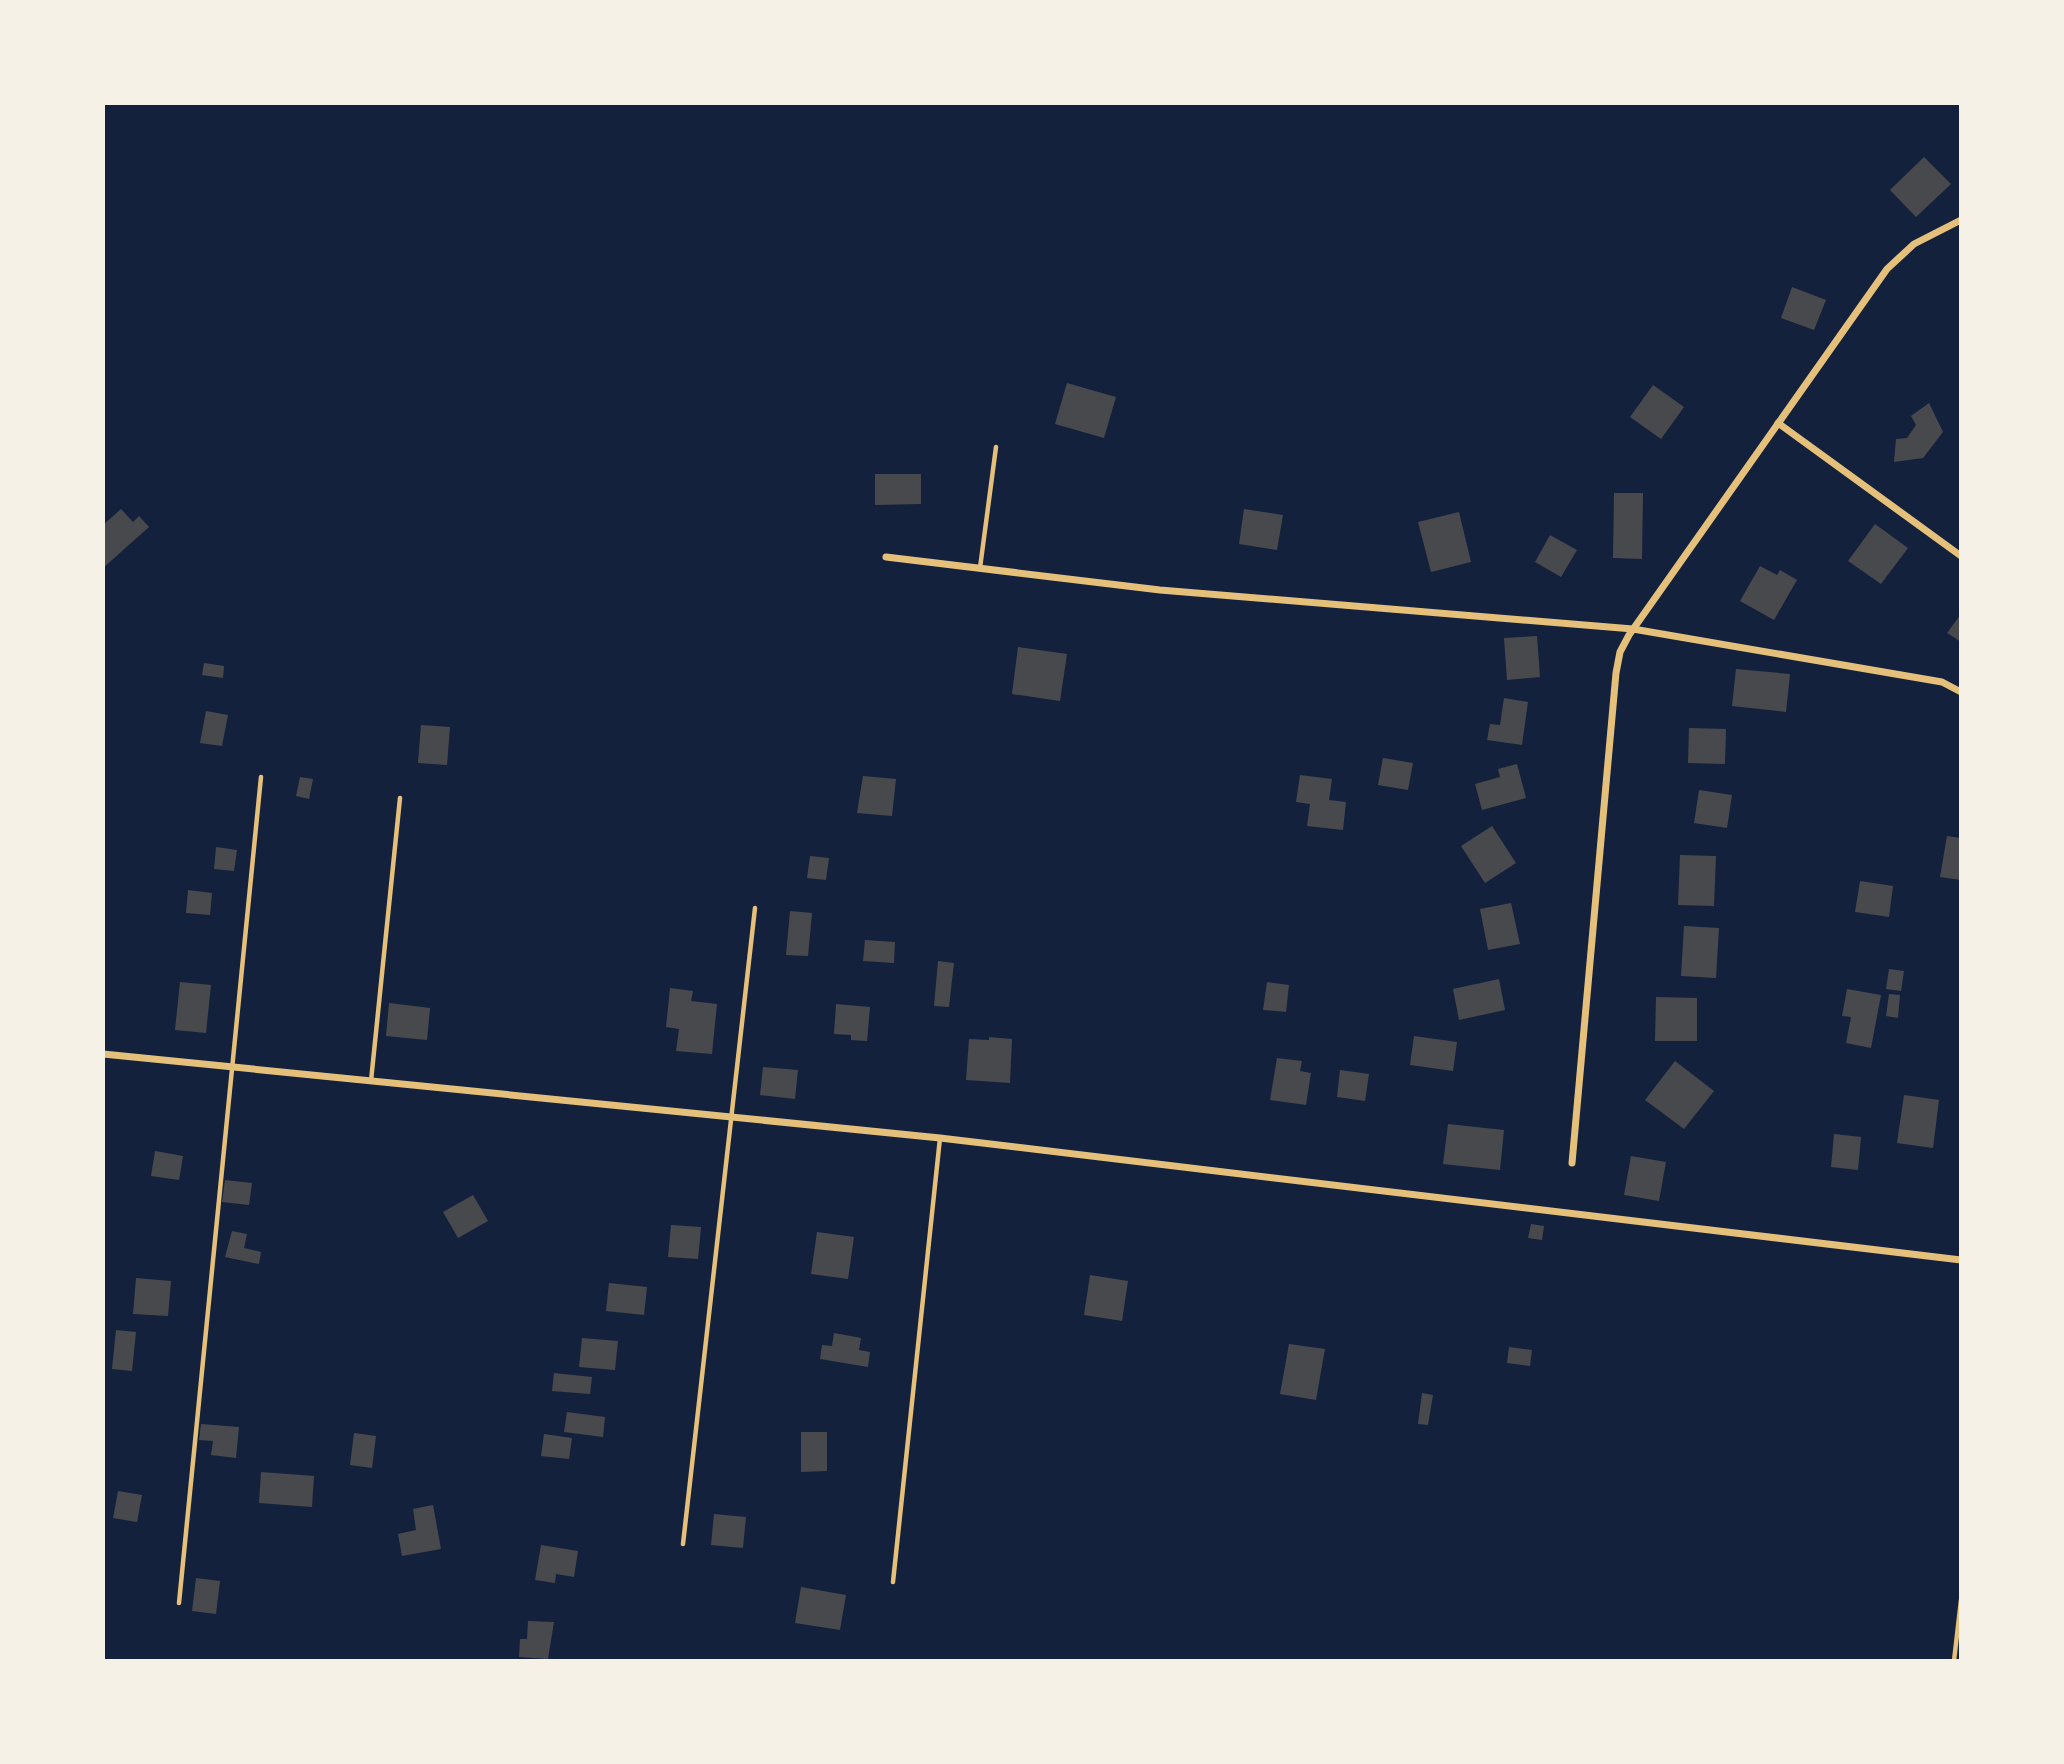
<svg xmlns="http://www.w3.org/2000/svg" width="2064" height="1764" font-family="Helvetica,sans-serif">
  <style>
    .building { fill: #48494c }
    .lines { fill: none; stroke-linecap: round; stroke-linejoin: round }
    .service { stroke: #e5c07b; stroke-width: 4.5 }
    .minor { stroke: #e5c07b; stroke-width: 7 }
  </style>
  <rect width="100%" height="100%" fill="#14213d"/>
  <!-- building -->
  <g class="building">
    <path d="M1924,157L1951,184L1916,217L1890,190Z"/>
    <path d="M1792,287L1826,300L1814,330L1781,318Z"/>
    <path d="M1067,383L1116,397L1104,438L1055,424Z"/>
    <path d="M1653,385L1684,407L1661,439L1630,417Z"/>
    <path d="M1929,403L1943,432L1923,458L1894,462L1896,439L1907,438L1916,425L1911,416Z"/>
    <path d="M875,474H921V504L875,505Z"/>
    <path d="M1614,493H1643L1642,559L1613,558Z"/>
    <path d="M121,509L133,522L139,516L149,527L103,568V525Z"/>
    <path d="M1244,509L1283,515L1277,550L1239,544Z"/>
    <path d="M1459,512L1471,562L1431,572L1418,522Z"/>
    <path d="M1875,524L1908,548L1881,584L1848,561Z"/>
    <path d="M1550,535L1577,550L1561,577L1535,562Z"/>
    <path d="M1760,566L1777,575L1780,570L1797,580L1774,620L1740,601Z"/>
    <path d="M1961,614V642L1947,633Z"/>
    <path d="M1537,636L1540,677L1507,680L1504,638Z"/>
    <path d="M1018,647L1067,654L1060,701L1012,694Z"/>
    <path d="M204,663L224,666L223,678L202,675Z"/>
    <path d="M1736,669L1790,674L1786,712L1732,706Z"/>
    <path d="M1504,698L1528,702L1522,745L1487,740L1490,724L1500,725Z"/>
    <path d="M206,711L228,715L222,746L200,743Z"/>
    <path d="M421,725L450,727L447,765L418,763Z"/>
    <path d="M1689,728L1726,729L1725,764L1688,763Z"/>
    <path d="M1383,758L1413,763L1408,790L1378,785Z"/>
    <path d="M1517,764L1526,798L1482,810L1475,784L1500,777L1498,769Z"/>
    <path d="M1300,775L1332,779L1329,800L1346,802L1343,830L1307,826L1310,804L1296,802Z"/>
    <path d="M863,776L896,779L892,816L857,813Z"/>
    <path d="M300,777L313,779L309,799L296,796Z"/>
    <path d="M1699,790L1732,795L1727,828L1694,823Z"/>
    <path d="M1492,826L1516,863L1485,883L1461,846Z"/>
    <path d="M1947,836L1961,838V880L1940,877Z"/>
    <path d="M216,847L237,850L234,871L214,869Z"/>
    <path d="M1680,855L1716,856L1714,906L1678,905Z"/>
    <path d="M810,856L829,858L826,880L807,878Z"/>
    <path d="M1860,881L1893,886L1889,917L1855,912Z"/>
    <path d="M188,890L212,893L210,915L186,913Z"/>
    <path d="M1511,903L1520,944L1488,950L1480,909Z"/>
    <path d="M790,911L812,913L808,956L786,955Z"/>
    <path d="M1684,926L1719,928L1716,978L1681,976Z"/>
    <path d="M865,940L895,942L894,963L863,961Z"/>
    <path d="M938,961L954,963L949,1007L934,1006Z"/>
    <path d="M1889,969L1904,971L1901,991L1886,989Z"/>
    <path d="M1499,979L1505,1010L1459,1020L1453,989Z"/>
    <path d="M180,982L211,985L206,1033L175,1030Z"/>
    <path d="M1267,982L1289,985L1286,1012L1263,1010Z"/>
    <path d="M670,988L693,991L691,1001L717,1004L712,1054L676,1051L679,1029L666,1027Z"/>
    <path d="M1847,989L1881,995L1871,1048L1846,1043L1851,1017L1842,1016Z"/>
    <path d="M1889,994L1900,995L1898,1018L1886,1016Z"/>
    <path d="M1656,997L1697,998V1041H1655Z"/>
    <path d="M389,1003L430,1008L427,1040L386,1036Z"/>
    <path d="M836,1004L870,1007L867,1041L851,1040V1035L834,1034Z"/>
    <path d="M1414,1036L1457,1042L1453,1071L1410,1065Z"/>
    <path d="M989,1037L1012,1039L1010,1083L966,1080L969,1039L989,1040Z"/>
    <path d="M1277,1058L1302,1061L1300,1071L1311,1073L1306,1105L1270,1100Z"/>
    <path d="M1675,1061L1714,1091L1684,1129L1645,1100Z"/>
    <path d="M763,1067L798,1070L795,1099L760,1095Z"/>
    <path d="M1340,1070L1369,1074L1365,1101L1337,1097Z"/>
    <path d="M1904,1095L1939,1100L1933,1148L1897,1143Z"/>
    <path d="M1448,1124L1504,1130L1500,1170L1443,1164Z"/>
    <path d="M1834,1134L1861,1137L1858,1170L1831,1167Z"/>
    <path d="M155,1151L183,1156L179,1180L151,1176Z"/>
    <path d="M1631,1156L1666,1162L1659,1201L1624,1195Z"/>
    <path d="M225,1180L252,1183L249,1205L222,1202Z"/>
    <path d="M473,1195L488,1221L458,1238L443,1212Z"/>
    <path d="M1531,1224L1544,1226L1542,1240L1528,1238Z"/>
    <path d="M671,1225L701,1227L698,1259L668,1257Z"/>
    <path d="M232,1231L247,1234L244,1248L261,1252L259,1264L225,1257Z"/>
    <path d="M817,1232L854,1237L848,1279L811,1274Z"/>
    <path d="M1090,1275L1128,1281L1122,1321L1084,1315Z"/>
    <path d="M136,1278L171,1281L168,1316L133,1314Z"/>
    <path d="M609,1283L647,1287L644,1315L606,1311Z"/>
    <path d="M116,1330L136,1332L132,1371L112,1369Z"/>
    <path d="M834,1333L861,1338L859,1350L870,1352L868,1367L820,1359L822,1345L832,1346Z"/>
    <path d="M582,1338L618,1341L615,1370L579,1367Z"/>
    <path d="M1289,1344L1325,1349L1316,1400L1280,1394Z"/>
    <path d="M1509,1347L1532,1350L1530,1366L1507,1363Z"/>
    <path d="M554,1373L592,1377L590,1394L552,1391Z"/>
    <path d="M1422,1393L1433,1395L1428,1425L1418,1424Z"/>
    <path d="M567,1412L605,1417L603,1437L564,1432Z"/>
    <path d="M201,1424L239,1427L236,1458L211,1455L213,1441L199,1440Z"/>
    <path d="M801,1432H827V1471L801,1472Z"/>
    <path d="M354,1433L376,1436L372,1468L350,1465Z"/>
    <path d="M544,1434L572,1438L569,1459L541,1456Z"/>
    <path d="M261,1472L314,1476L312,1507L259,1503Z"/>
    <path d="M118,1491L142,1495L137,1522L113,1518Z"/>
    <path d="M433,1505L441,1549L402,1556L398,1534L416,1530L413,1509Z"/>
    <path d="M714,1514L746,1517L743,1548L711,1545Z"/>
    <path d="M541,1545L578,1551L574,1577L556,1574L555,1583L535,1580Z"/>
    <path d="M196,1578L220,1581L216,1614L192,1611Z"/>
    <path d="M801,1587L846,1595L840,1630L795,1623Z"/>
    <path d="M528,1621L554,1622L548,1659L519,1657L520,1639H527Z"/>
  </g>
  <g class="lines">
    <!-- service -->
    <g class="service">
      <path d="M980,568L996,447"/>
      <path d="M371,1081L400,798"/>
      <path d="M683,1544L755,908"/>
      <path d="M893,1582L940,1138"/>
      <path d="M179,1603L261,777"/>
      <path d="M1954,1661L1961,1600"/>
    </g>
    <!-- minor -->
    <g class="minor">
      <path d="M1778,423L1961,556"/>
      <path d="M886,557L1160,590L1633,629L1942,682L1961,692"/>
      <path d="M103,1054L940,1138L1961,1260"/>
      <path d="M1572,1163L1616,673L1620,652L1629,635L1887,269L1914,244L1961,220"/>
    </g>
  </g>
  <!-- border -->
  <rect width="2064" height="1764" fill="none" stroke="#f6f1e7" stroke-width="210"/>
</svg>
